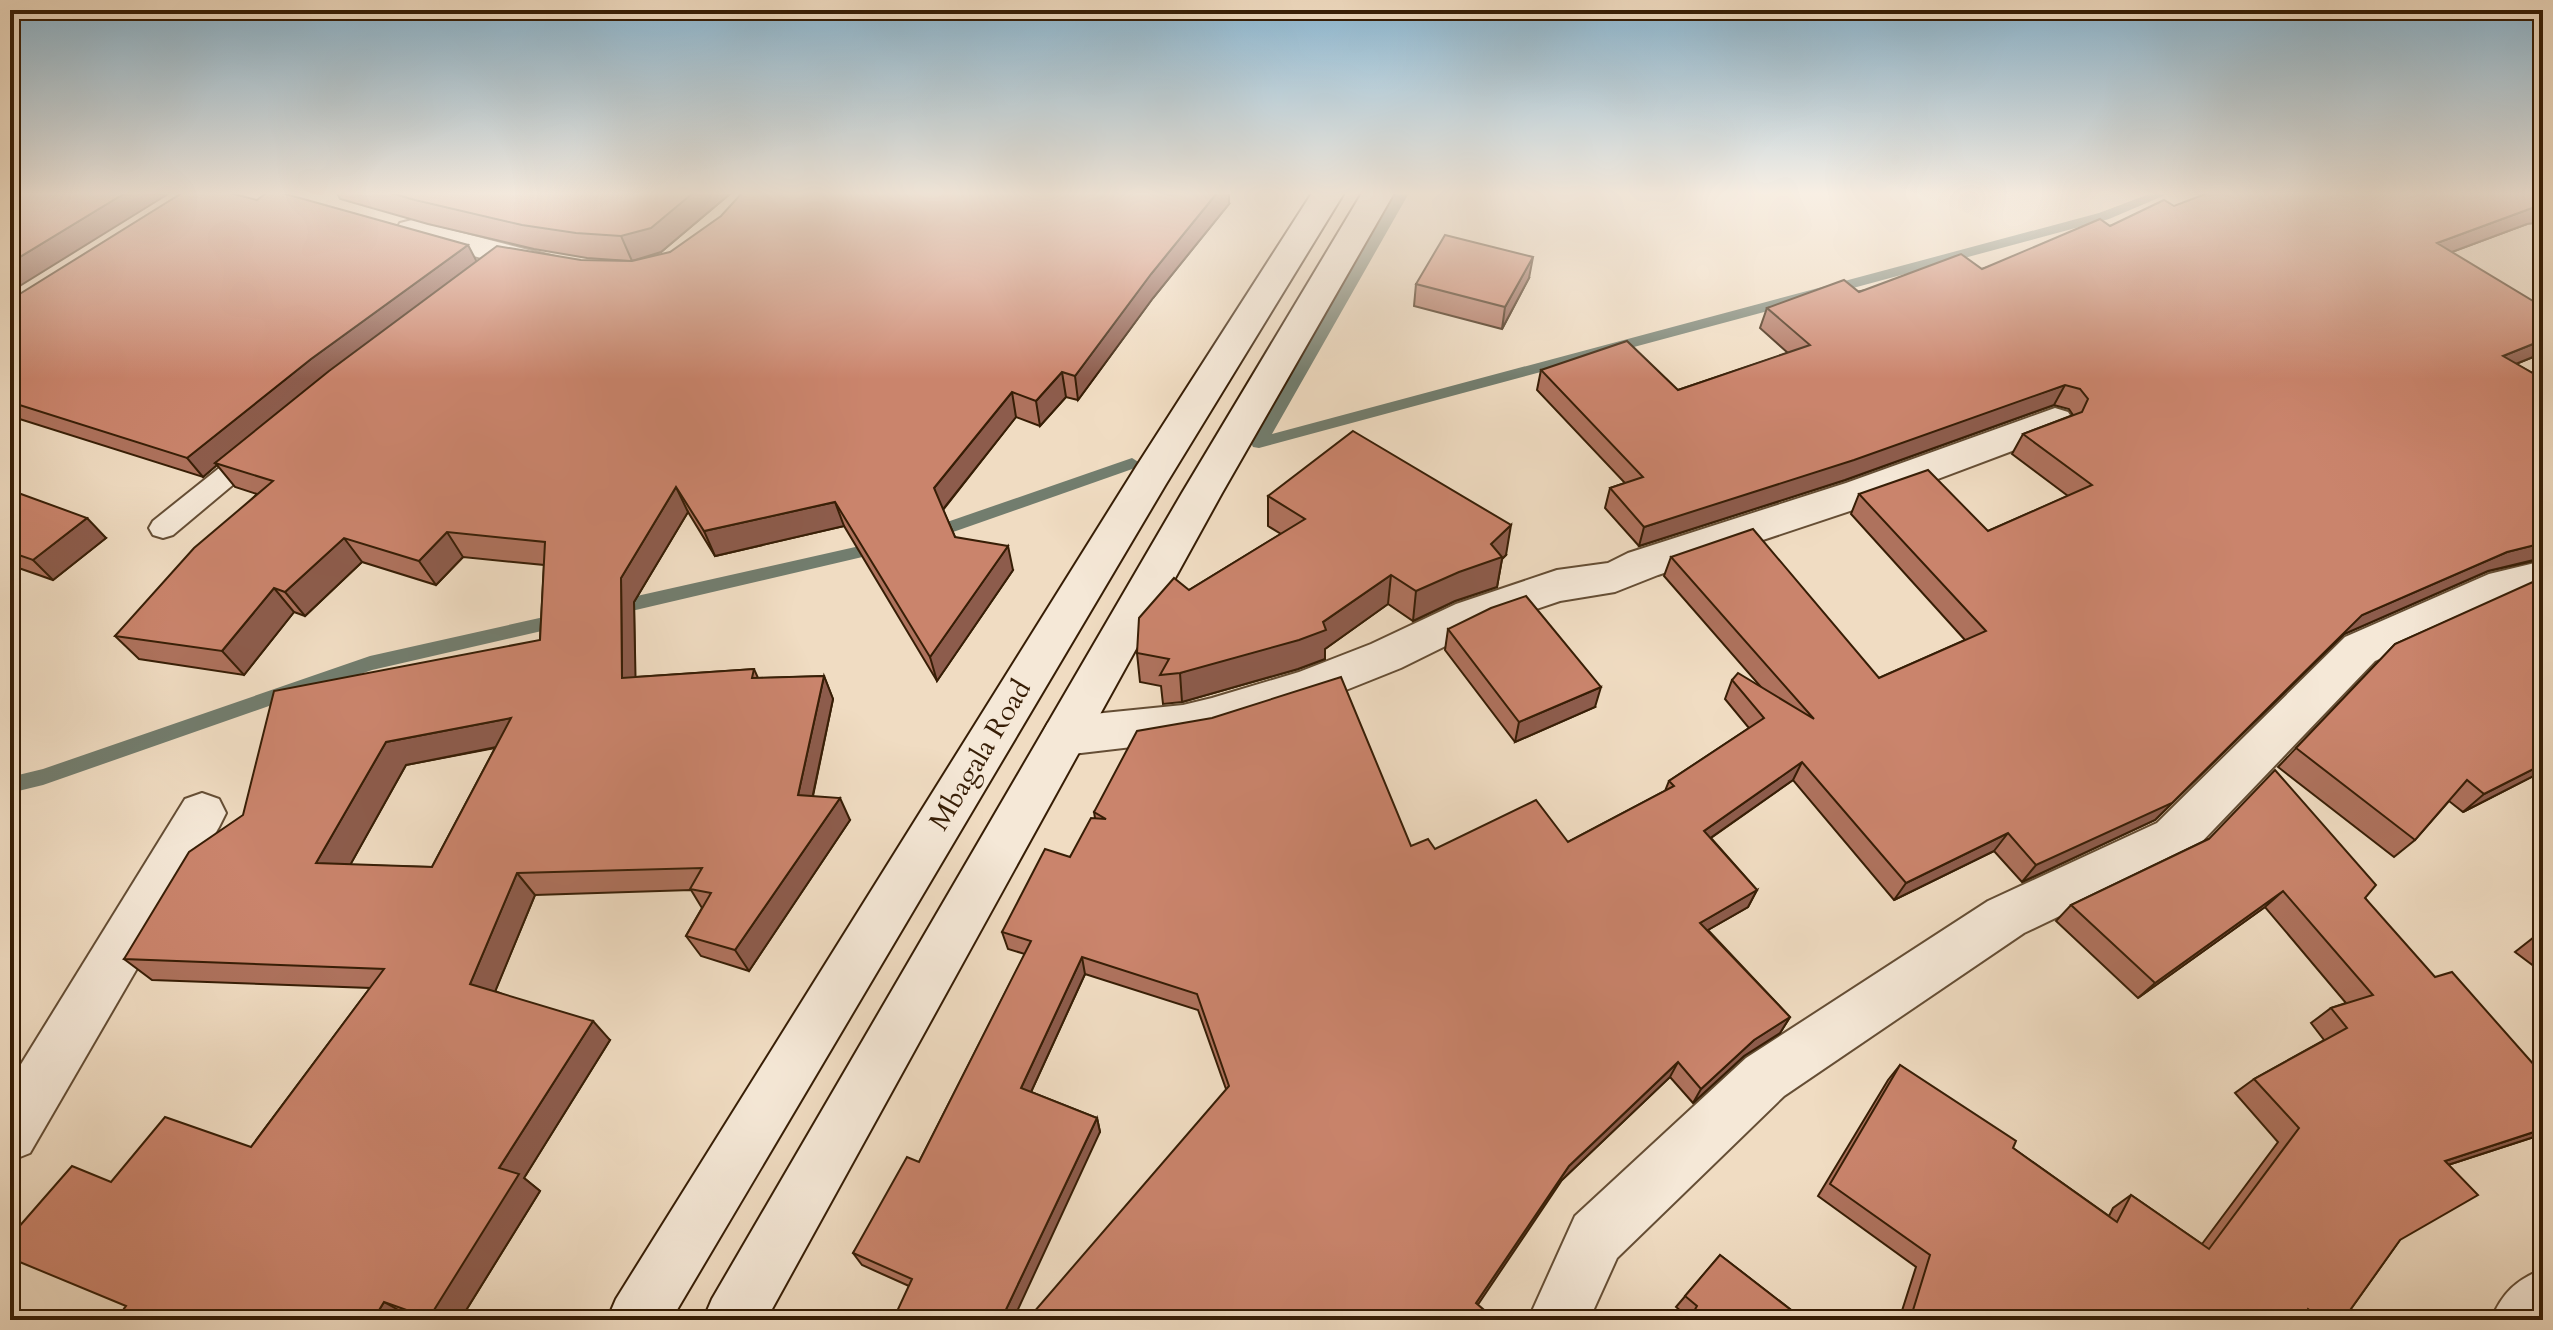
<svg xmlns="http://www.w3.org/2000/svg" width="2553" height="1330" font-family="Cardo,serif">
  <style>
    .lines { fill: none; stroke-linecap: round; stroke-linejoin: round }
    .stream { fill: #727d6e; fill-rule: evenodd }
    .lane-casing { stroke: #654e35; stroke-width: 4 }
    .street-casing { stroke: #654e35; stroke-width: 4 }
    .secondary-casing { stroke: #371e06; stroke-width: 4 }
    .lane { fill: #f5e8d7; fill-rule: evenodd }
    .street { fill: #f5e8d7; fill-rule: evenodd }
    .secondary { fill: #f5e8d7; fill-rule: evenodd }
    .wall { fill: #ae725d; stroke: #371e06; stroke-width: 2; fill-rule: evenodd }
    .shaded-wall { fill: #8d5c4c; stroke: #371e06; stroke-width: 2 }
    .building { fill: #ca846c; stroke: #371e06; stroke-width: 2; fill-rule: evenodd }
    .labels { text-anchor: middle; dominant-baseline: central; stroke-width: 7; stroke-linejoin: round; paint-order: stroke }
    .street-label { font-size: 28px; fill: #371e06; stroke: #f5e8d7 }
  </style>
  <rect width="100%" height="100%" fill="#f0dcc2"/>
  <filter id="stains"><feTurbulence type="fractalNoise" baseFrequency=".0025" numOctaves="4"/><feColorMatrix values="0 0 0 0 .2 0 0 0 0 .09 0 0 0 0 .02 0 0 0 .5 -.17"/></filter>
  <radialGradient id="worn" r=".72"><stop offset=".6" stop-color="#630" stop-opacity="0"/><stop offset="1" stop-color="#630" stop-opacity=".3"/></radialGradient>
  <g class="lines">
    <!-- stream -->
    <g class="stream">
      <path d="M1396,193H1409L1272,434L2099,213L2152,193H2170L2109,219L1259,448L1253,447L1251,443Z"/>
      <path d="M1132,458L1140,463L1138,467L936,538L930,540L922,534L924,530Z"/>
      <path d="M882,541L890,547L888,551L610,616L601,609L610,602Z"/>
      <path d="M562,613L571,620L568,625L372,670L43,785L10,793V777L43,769L370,656Z"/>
    </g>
    <!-- lane casing -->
    <g class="lane-casing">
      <path id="lane" d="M257,442L266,445L270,451L266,457L173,535L163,538L153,535L149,528L153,521L248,445Z"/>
    </g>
    <!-- street casing -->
    <g class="street-casing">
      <g id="street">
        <path d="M412,220L559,258L564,265L559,272L547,275L400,237L396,230L400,223Z"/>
        <path d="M2055,408L2068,412L2074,421L2068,430L1874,503L1658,575L1615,592L1560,601L1486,626L1401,668L1326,698L1212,734L1183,741L1064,755L1048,749L1041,736L1048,723L1064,717L1183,705L1212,698L1299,672L1371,644L1456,604L1557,570L1608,563L1628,553L1846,483Z"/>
        <path d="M2543,561V591L2514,598L2375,661L2191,853L2024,933L1784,1096L1617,1258L1589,1320H1528L1575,1216L1746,1058L1988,901L2157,823L2345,637L2489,574Z"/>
        <path d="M202,793L219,799L226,813L219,827L30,1153L10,1161V1082L185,799Z"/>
        <path d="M2543,1269V1320H2491C2502,1293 2516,1280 2543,1269Z"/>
      </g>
    </g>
    <!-- secondary casing -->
    <g class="secondary-casing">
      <g id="secondary">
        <path d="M1312,193H1344L1166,484L671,1320H607L616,1299L1136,467Z"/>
        <path d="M1362,193H1394L1222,493L766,1320H703L712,1299L1182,493Z"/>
      </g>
    </g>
    <!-- lane -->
    <use href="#lane" class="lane"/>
    <!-- street -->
    <use href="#street" class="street"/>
    <!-- secondary -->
    <use href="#secondary" class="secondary"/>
  </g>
  <!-- wall -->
  <g class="wall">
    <path d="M337,193H731L661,252L633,261L1229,204L1153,298L1078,400L1066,397L1040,426L1016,417L943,510L955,537L1013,570L937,681L844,526L715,556L688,512L634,602L635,677L754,669L758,678L824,676L833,699L813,796L850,820L749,971L701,956L686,936L702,908L691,890L535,895L495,991L610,1040L524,1178L540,1191L460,1320H421L409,1316L407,1320H116L126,1306L111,1182L251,1147L370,988L152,980L124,959L540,640L544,565L463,557L436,585L362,562L305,616L294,612L244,675L139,659L115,636L257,494L235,487L217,465L203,477L10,416V300L477,261H629L587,258L534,249L428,224L340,199ZM495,748L432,867L350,865L406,765Z"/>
    <path d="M2174,206L2527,224L2452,252L2543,353L2516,364L2543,379V559L2488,571L2344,634L2155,820L2022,882L1994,851L1894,900L1793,780L1711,838L1757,890L1748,907L1708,930L1790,1017L1780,1033L1744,1056L1693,1103L1670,1077L1562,1180L1226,1089L1198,1010L1085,974L1031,1092L1097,1118L1100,1132L909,1286L862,1265L853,1253L919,1162L1025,954L1008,949L1002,932L1070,857L1095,818L1094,812L1435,849L1568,842L1665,791L1669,781L1749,728L1725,699L1732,680L1761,687L1664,576L1671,557L1879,678L1965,640L1851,514L1859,494L1988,531L2068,496L2012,454L2023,434L2073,415L2069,409L2054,405L1845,480L1639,546L1605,508L1610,488L1625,483L1537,390L1541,370L1678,390L1788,353L1760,328L1767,308L1982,269L2110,226Z"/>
    <path d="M1529,278L1502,329L1414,306L1416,284Z"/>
    <path d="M10,490L106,538L53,580L10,565Z"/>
    <path d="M1268,496L1506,555L1502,559L1497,587L1455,601L1413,621L1388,604L1325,649V659L1298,669L1182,702L1163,704L1161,686L1140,682L1137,653L1189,590L1281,534L1268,526Z"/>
    <path d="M2543,579V771L2463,812L2449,801L2415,840L2394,857L2278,767L2395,644Z"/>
    <path d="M1448,629L1595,707L1515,742L1445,650Z"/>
    <path d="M2208,839L2365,898L2543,1134L2448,1165L2400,1240L2343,1320H1899L1916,1267L1818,1196L1888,1080L1900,1065L2013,1148L2109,1216L2113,1208L2131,1195L2202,1244L2278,1142L2235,1093L2254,1079L2324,1040L2311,1023L2331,1008L2346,1003L2265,907L2138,998L2056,921L2071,905Z"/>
    <path d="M2543,930V973L2515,952Z"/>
    <path d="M1720,1255L1804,1320H1686L1688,1317L1676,1307Z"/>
  </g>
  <!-- shaded-wall -->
  <g class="shaded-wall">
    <path d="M125,193L168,194L10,292V263Z"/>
    <path d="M693,193H731L661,252L632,261L621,236Z"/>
    <path d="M1217,193H1229V204L1153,298L1078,400L1075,376L1151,274Z"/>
    <path d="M2543,204V222L2527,224L2422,263L2437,243Z"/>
    <path d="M468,245L478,264L215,463L217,465L203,477L187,458L311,359Z"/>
    <path d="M1533,257L1529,278L1502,329L1505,307Z"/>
    <path d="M2543,340V353L2486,376L2503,356Z"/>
    <path d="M1062,372L1066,397L1040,426L1036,401Z"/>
    <path d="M2065,385L2054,405L1845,480L1639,546L1644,527Z"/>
    <path d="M1012,392L1016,417L940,513L934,488Z"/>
    <path d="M676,487L688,512L634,602L636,701L622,678L621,578Z"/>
    <path d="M835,502L844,526L715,556L704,531Z"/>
    <path d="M87,518L106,538L53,580L33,560Z"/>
    <path d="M1511,525L1506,555L1502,559L1497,587L1455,601L1413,621L1416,591L1491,544Z"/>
    <path d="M447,532L463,557L436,585L419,561Z"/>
    <path d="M344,538L362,562L305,616L285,592Z"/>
    <path d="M2543,543L2542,558L2488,571L2344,634L2155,820L2022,882L2036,865L2362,615L2507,552Z"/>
    <path d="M1008,546L1013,570L937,681L930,657Z"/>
    <path d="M1391,575L1388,604L1325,649V659L1298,669L1182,702L1180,673L1323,622Z"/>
    <path d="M274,588L294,612L244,675L222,651Z"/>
    <path d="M824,676L833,699L808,818L798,795Z"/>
    <path d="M1601,687L1595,707L1515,742L1519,722Z"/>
    <path d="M511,718L527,741L406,765L339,885L316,863L386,742Z"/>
    <path d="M1802,762L1793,780L1696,848L1704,831Z"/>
    <path d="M2543,764V771L2463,812L2484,794Z"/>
    <path d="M840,798L850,820L749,971L735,950Z"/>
    <path d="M2008,833L1994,851L1894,900L1906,883Z"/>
    <path d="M517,873L535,895L490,1004L470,984Z"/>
    <path d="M1757,890L1748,907L1692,939L1700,923Z"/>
    <path d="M2283,891L2265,907L2138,998L2155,983Z"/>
    <path d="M1082,957L1085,974L1026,1103L1021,1088Z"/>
    <path d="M1790,1017L1780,1033L1744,1056L1693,1103L1701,1089L1754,1040Z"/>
    <path d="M593,1021L610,1040L524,1178L540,1191L460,1320H433L429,1318L499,1168Z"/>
    <path d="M1678,1062L1670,1077L1562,1180L1471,1315L1476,1303L1569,1166Z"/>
    <path d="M1097,1118L1100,1132L1013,1320H1001Z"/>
    <path d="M2543,1129V1134L2420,1174L2445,1161Z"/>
    <path d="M384,1302L409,1316L407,1320H373Z"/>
  </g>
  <!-- building -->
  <g class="building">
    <path d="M10,193H125L10,263Z"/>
    <path d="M182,193H230L257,200L266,193H282L468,245L311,359L187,458L10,402V300Z"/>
    <path d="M391,193H693L651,228L621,236L576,233L522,225L415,200Z"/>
    <path d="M742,193H1217L1151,274L1075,376L1062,372L1036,401L1012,392L934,488L955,537L1008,546L930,657L835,502L704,531L676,487L621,578L622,678L754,669L752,678L824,676L798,795L840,798L735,950L686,936L711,893L690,889L702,868L517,873L470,984L593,1021L499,1168L519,1174L429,1318L384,1302L373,1320H116L126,1306L10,1258V1237L72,1166L111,1182L165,1117L251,1147L384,969L124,959L189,852L243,815L274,691L540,640L545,542L447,532L419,561L344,538L285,592L274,588L222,651L115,636L194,548L273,481L215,463L329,371L497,246L581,260L632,261L670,252L721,216ZM511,718L432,867L316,863L386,742Z"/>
    <path d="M2208,193H2543V204L2437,243L2543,307V340L2503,356L2543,379V543L2507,552L2362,615L2172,803L2036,865L2008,833L1906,883L1802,762L1704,831L1757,890L1700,923L1790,1017L1754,1040L1701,1089L1678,1062L1569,1166L1476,1303L1496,1320H1027L1229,1086L1197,994L1082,957L1021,1088L1097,1118L1001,1320H893L912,1279L853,1253L907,1157L919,1162L1031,941L1002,932L1045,849L1070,857L1091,818L1106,819L1094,812L1137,731L1212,718L1341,677L1411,846L1428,839L1435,849L1536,800L1568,842L1674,786L1669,781L1764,718L1732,680L1738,673L1814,719L1671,557L1753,529L1879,678L1986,631L1859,494L1928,470L1988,531L2092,485L2023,434L2082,412L2088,399L2080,389L2065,385L1854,460L1644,527L1610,488L1643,477L1541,370L1627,341L1678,390L1810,345L1767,308L1844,280L1859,292L1961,254L1982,269L2100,219L2110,226L2164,200L2174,206Z"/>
    <path d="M1445,235L1533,257L1505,307L1416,284Z"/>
    <path d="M1353,431L1511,525L1491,544L1502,557L1459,572L1416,591L1391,575L1323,622L1326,630L1299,640L1180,673L1160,675L1169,659L1137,653L1139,618L1174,578L1189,590L1305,519L1268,496Z"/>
    <path d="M10,490L87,518L33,560L10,552Z"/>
    <path d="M2543,579V764L2484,794L2467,780L2415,840L2296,748L2395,644L2535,581Z"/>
    <path d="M1526,596L1601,687L1519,722L1448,629L1491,608Z"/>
    <path d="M2275,770L2376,885L2365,898L2435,977L2452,972L2543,1075V1129L2445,1161L2478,1195L2400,1240L2343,1320H2322L2308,1309L2303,1320H1910L1930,1255L1830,1184L1900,1065L2016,1141L2013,1148L2117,1222L2131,1195L2209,1249L2299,1128L2254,1079L2347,1028L2331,1008L2373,995L2283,891L2155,983L2071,905L2209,839Z"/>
    <path d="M1720,1255L1804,1320H1689L1697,1306L1685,1296Z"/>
  </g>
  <!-- sky -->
  <linearGradient id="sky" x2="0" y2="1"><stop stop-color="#89b7d3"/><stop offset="0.51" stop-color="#f8efe4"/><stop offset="1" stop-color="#f8efe4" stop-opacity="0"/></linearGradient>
  <rect width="2553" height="379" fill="url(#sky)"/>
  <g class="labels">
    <!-- street labels -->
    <g class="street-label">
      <text transform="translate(980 755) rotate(-59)">Mbagala Road</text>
    </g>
  </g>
  <!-- margin -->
  <rect width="2553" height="1330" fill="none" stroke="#f0dcc2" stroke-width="40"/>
  <rect x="12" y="12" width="2529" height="1306" fill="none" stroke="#371e06" stroke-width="4"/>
  <rect x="20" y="20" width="2513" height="1290" fill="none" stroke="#371e06" stroke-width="2"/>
  <rect width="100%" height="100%" filter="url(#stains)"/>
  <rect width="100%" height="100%" fill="url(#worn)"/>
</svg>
